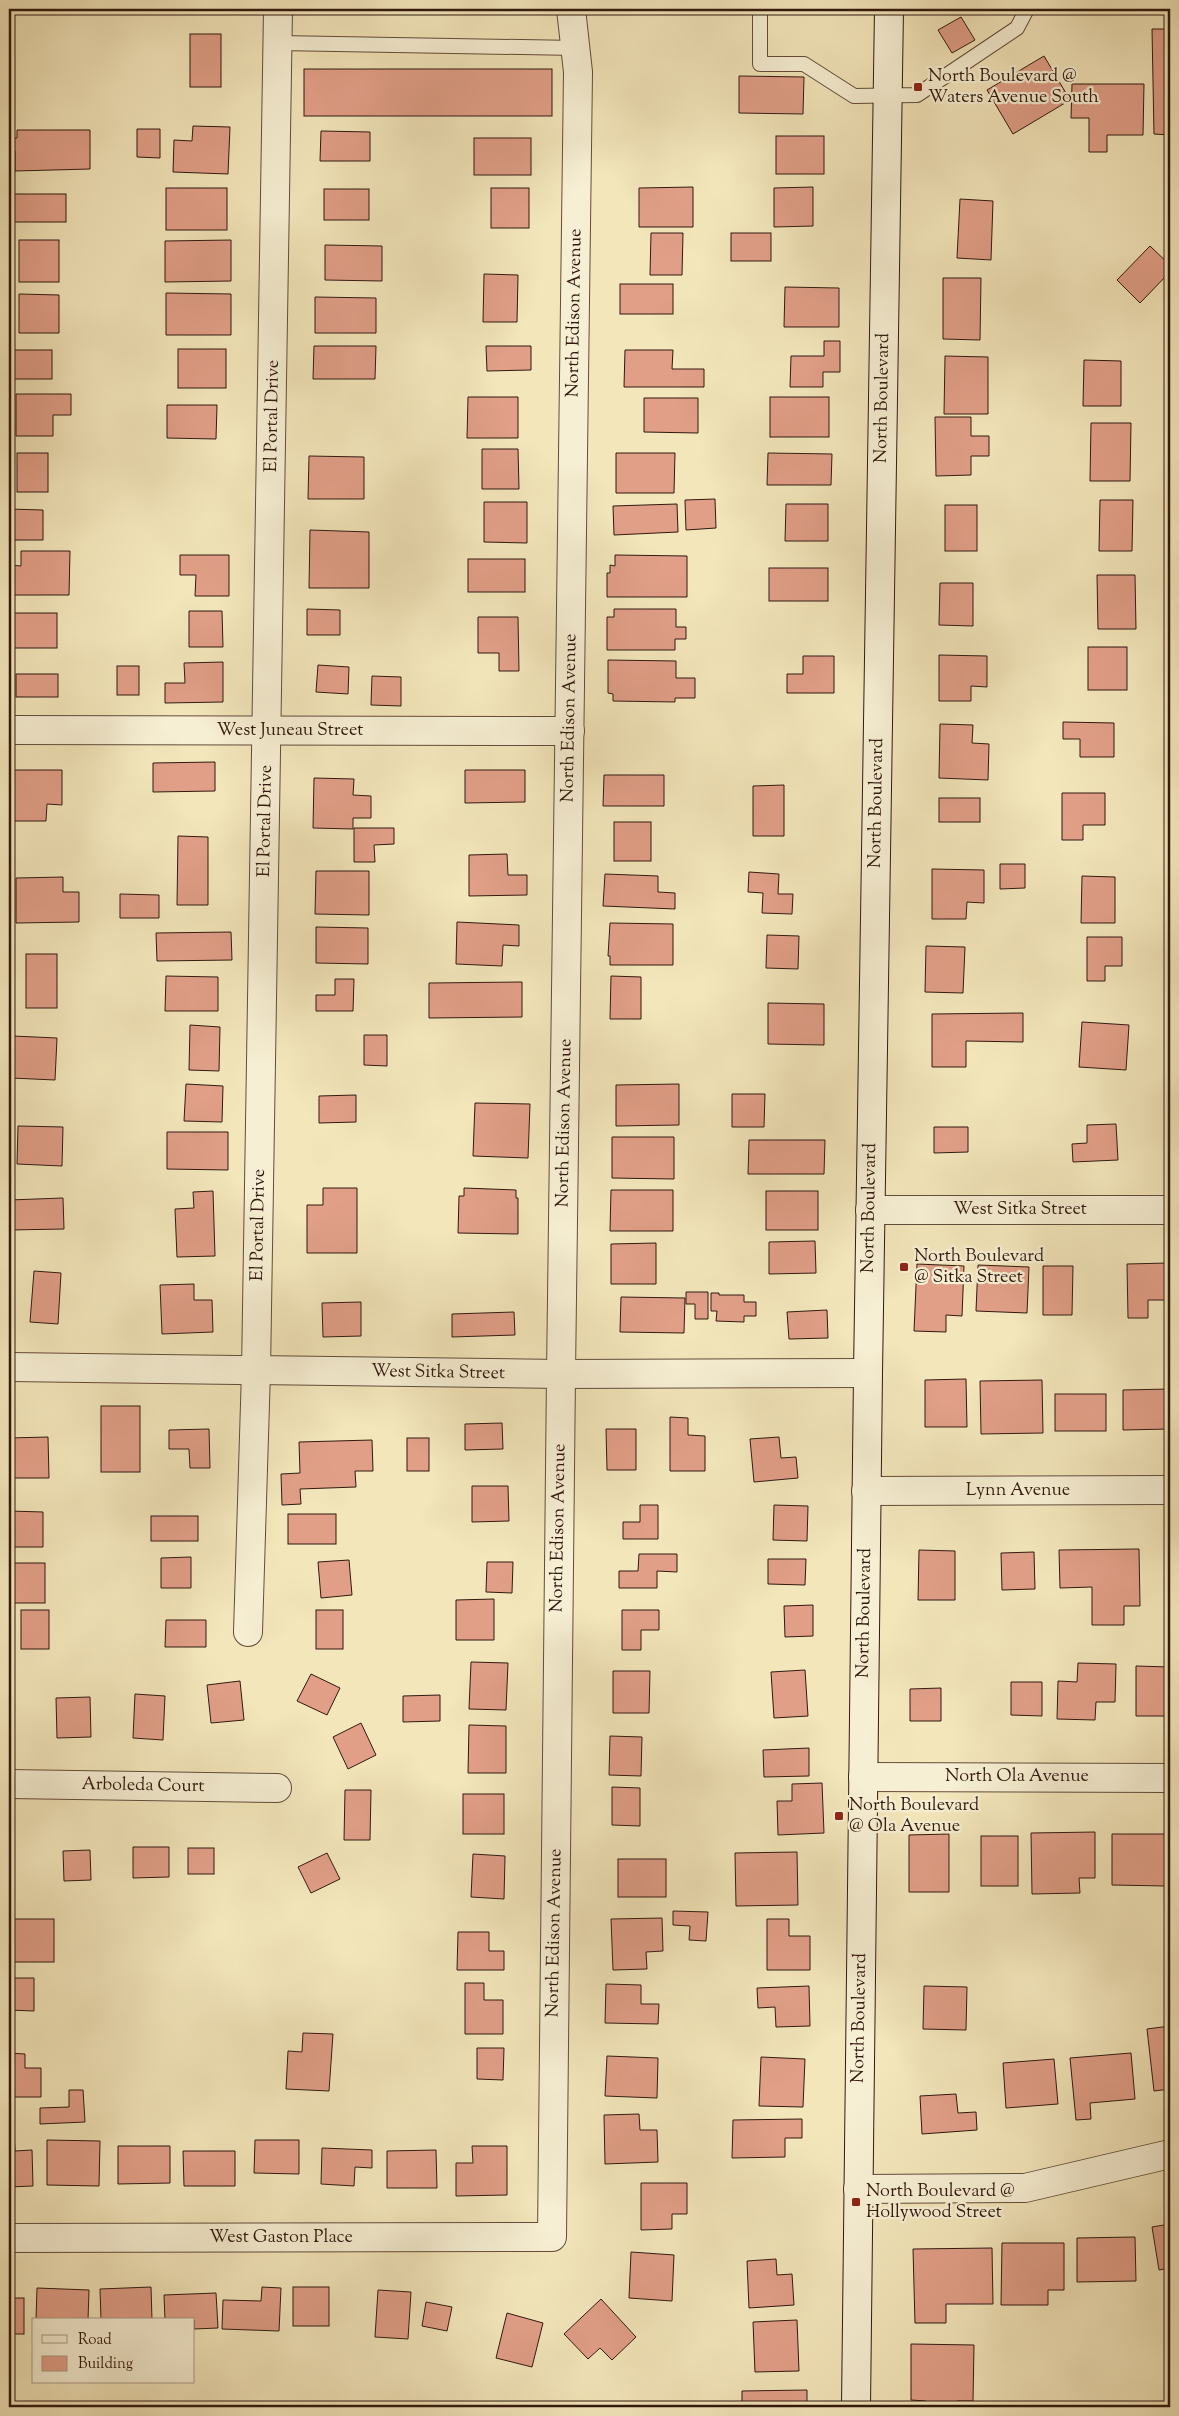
<svg xmlns="http://www.w3.org/2000/svg" width="1179" height="2416" font-family="'Sorts Mill Goudy',serif">
  <style>
    .building { fill: #e19f88; stroke: #31190f }
    .lines { fill: none; stroke-linecap: round; stroke-linejoin: round }
    .lane-casing { stroke: #624c3a; stroke-width: 16 }
    .street-casing { stroke: #624c3a; stroke-width: 30 }
    .secondary-casing { stroke: #31190f; stroke-width: 30 }
    .lane { stroke: #f7efd3; stroke-width: 14 }
    .street { stroke: #f7efd3; stroke-width: 28 }
    .secondary { stroke: #f7efd3; stroke-width: 28 }
    .poi-dot { fill: #8f2418; stroke: #f7efd3; stroke-width: 2 }
    .labels { text-anchor: middle; dominant-baseline: central; stroke-width: 4.5; stroke-linejoin: round; paint-order: stroke }
    .poi-label { font-size: 18px; fill: #31190f; stroke: #f7efd3; text-anchor: start }
    .street-label { font-size: 18px; fill: #31190f; stroke: #f7efd3 }
  </style>
  <rect width="100%" height="100%" fill="#f3e6bb"/>
  <filter id="stains"><feTurbulence type="fractalNoise" baseFrequency=".004" numOctaves="4"/><feColorMatrix values="0 0 0 0 .2 0 0 0 0 .09 0 0 0 0 .02 0 0 0 .5 -.17"/></filter>
  <radialGradient id="worn" r=".72"><stop offset=".6" stop-color="#630" stop-opacity="0"/><stop offset="1" stop-color="#630" stop-opacity=".3"/></radialGradient>
  <!-- building -->
  <g class="building">
    <path d="M961,17L975,40L952,53L938,30Z"/>
    <path d="M1152,29H1170V135L1154,134Z"/>
    <rect x="190" y="34" width="31" height="53"/>
    <path d="M1044,56L1070,100L1013,134L987,90Z"/>
    <rect x="304" y="69" width="248" height="47"/>
    <path d="M739,76L804,77L803,114L739,113Z"/>
    <path d="M1072,84H1144L1143,135H1107V152H1089V118H1071Z"/>
    <path d="M193,126L230,127L228,174L173,172L174,140L192,141Z"/>
    <path d="M137,129H160V158L137,157Z"/>
    <path d="M17,130H90V169L15,171V151H11V138H17Z"/>
    <path d="M321,131L370,132V161H320Z"/>
    <rect x="776" y="136" width="48" height="38"/>
    <rect x="474" y="138" width="57" height="37"/>
    <path d="M693,187V227H639V188Z"/>
    <path d="M813,187V226L774,227V188Z"/>
    <rect x="166" y="188" width="61" height="42"/>
    <rect x="491" y="188" width="38" height="40"/>
    <rect x="324" y="189" width="45" height="31"/>
    <rect x="9" y="194" width="57" height="28"/>
    <path d="M960,199L993,201L991,260L957,258Z"/>
    <path d="M651,233H683L682,275H650Z"/>
    <rect x="731" y="233" width="40" height="28"/>
    <rect x="19" y="240" width="40" height="42"/>
    <path d="M231,240V281L165,282V241Z"/>
    <path d="M325,245L382,246V281L325,280Z"/>
    <path d="M1150,246L1170,265V272L1140,303L1117,280Z"/>
    <path d="M484,274L518,275L517,322H483Z"/>
    <path d="M943,278H981L980,340L943,339Z"/>
    <rect x="620" y="284" width="53" height="30"/>
    <path d="M785,287L839,288V327H784Z"/>
    <path d="M166,293L231,294V335H166Z"/>
    <path d="M19,294L59,295V333H19Z"/>
    <path d="M315,297L376,298V333H315Z"/>
    <path d="M824,341H840V372H823V387H790L791,356H824Z"/>
    <path d="M314,346H376L375,379H313Z"/>
    <path d="M486,346H531V370L487,371Z"/>
    <rect x="178" y="349" width="48" height="39"/>
    <rect x="9" y="350" width="43" height="29"/>
    <path d="M625,350H673L672,369H704V387H624Z"/>
    <path d="M945,356L988,357V414H944Z"/>
    <path d="M1084,360L1121,361V406H1083Z"/>
    <path d="M16,394H71V415H53V436H16Z"/>
    <path d="M468,397H518V438H467Z"/>
    <rect x="770" y="397" width="59" height="40"/>
    <path d="M644,398H698V433L644,432Z"/>
    <path d="M167,405H217L216,439L167,438Z"/>
    <path d="M935,417H971V436H989V456H971V475L936,476Z"/>
    <path d="M1091,423H1131L1130,481H1090Z"/>
    <path d="M482,449H518L519,489H482Z"/>
    <rect x="17" y="453" width="31" height="39"/>
    <path d="M616,453H675L674,493H616Z"/>
    <path d="M768,453L832,454L831,485H767Z"/>
    <path d="M309,456L364,457V499H308Z"/>
    <path d="M715,499L716,528L686,530L685,500Z"/>
    <path d="M1100,500H1133L1132,551H1099Z"/>
    <path d="M484,502H527V543L484,542Z"/>
    <path d="M677,504L678,532L614,535L613,506Z"/>
    <path d="M786,504H828V541H785Z"/>
    <rect x="945" y="505" width="32" height="46"/>
    <path d="M9,509L43,510V540H9Z"/>
    <path d="M310,530L369,532V588H309Z"/>
    <path d="M21,551H70L69,595H9V565L21,566Z"/>
    <path d="M180,555H229V596H195L196,575H180Z"/>
    <path d="M615,555L687,556V597H607V573H610V565L615,566Z"/>
    <rect x="468" y="559" width="57" height="33"/>
    <rect x="769" y="568" width="59" height="33"/>
    <path d="M1097,575H1135L1136,629H1098Z"/>
    <path d="M940,583H973V626L939,625Z"/>
    <path d="M307,609L340,610V635H307Z"/>
    <path d="M614,609H676V627H686V639H675V650H607V617H614Z"/>
    <path d="M189,611H222L223,647H189Z"/>
    <rect x="9" y="613" width="48" height="35"/>
    <path d="M478,617H518L519,671H499V653H478Z"/>
    <rect x="1088" y="647" width="39" height="43"/>
    <path d="M939,655L987,656V687L971,686V701H939Z"/>
    <path d="M803,656H834V693H787V674H803Z"/>
    <path d="M608,660L676,661V678H695V698H675V702L613,701V694L608,693Z"/>
    <path d="M223,662V702L165,703V683H185L184,663Z"/>
    <path d="M318,665L349,667L348,694L316,692Z"/>
    <rect x="117" y="666" width="22" height="29"/>
    <rect x="16" y="674" width="42" height="23"/>
    <path d="M372,676L401,677V706L371,705Z"/>
    <path d="M1063,722L1114,723V757H1080V739H1063Z"/>
    <path d="M940,724L973,725L972,743L989,744L988,780L939,778Z"/>
    <path d="M215,762V791L153,792V763Z"/>
    <path d="M9,770H62V805L47,804L46,821H9Z"/>
    <path d="M465,770H525V802L465,803Z"/>
    <path d="M604,775H664V806H603Z"/>
    <path d="M314,778L354,779L353,795L371,796V818H353V829L313,828Z"/>
    <path d="M784,785V836H753V786Z"/>
    <path d="M1062,793H1105V825H1083V840H1062Z"/>
    <rect x="939" y="798" width="41" height="24"/>
    <rect x="614" y="822" width="37" height="39"/>
    <path d="M354,828H394V844L374,845L375,862H354Z"/>
    <path d="M178,836L208,837V905H177Z"/>
    <path d="M507,854L508,875H527V895L469,896V855Z"/>
    <path d="M1000,864H1025V888L1000,889Z"/>
    <path d="M932,869L984,870V903L967,902L966,919H932Z"/>
    <path d="M316,871H369V915L315,914Z"/>
    <path d="M749,872L779,874L778,894H793L792,914L762,913L763,893L748,892Z"/>
    <path d="M605,874L658,876V892L675,893V909L603,906Z"/>
    <path d="M1082,876L1115,877V923H1081Z"/>
    <path d="M63,877V892H79V922L16,923V878Z"/>
    <path d="M120,894L159,895V918H120Z"/>
    <path d="M457,922L519,925V946L503,945L502,966L456,964Z"/>
    <path d="M610,923L673,924V965H610V956H608Z"/>
    <path d="M316,927L368,928V964L316,963Z"/>
    <path d="M231,932L232,960L157,961L156,933Z"/>
    <path d="M767,935L799,936L798,969L766,968Z"/>
    <path d="M1087,937H1122V966H1105V981H1087Z"/>
    <path d="M926,946L965,947L963,993L925,992Z"/>
    <rect x="26" y="954" width="31" height="54"/>
    <path d="M166,976L218,977V1011H165Z"/>
    <path d="M611,976L641,977V1019H610Z"/>
    <path d="M335,979H354L353,1011H316V995H335Z"/>
    <path d="M522,982V1017L429,1018V983Z"/>
    <path d="M768,1003L824,1004V1045L768,1044Z"/>
    <path d="M1023,1013V1042L966,1041V1067H932V1014Z"/>
    <path d="M1082,1022L1129,1025L1126,1070L1079,1067Z"/>
    <path d="M190,1025L220,1027L219,1071L189,1070Z"/>
    <path d="M364,1035H387V1066L364,1065Z"/>
    <path d="M13,1036L57,1038L55,1080L11,1078Z"/>
    <path d="M186,1084L223,1086L222,1122L184,1121Z"/>
    <path d="M679,1084V1125L616,1126V1085Z"/>
    <path d="M732,1094H765L764,1127H732Z"/>
    <path d="M356,1095V1122L319,1123V1096Z"/>
    <path d="M475,1103L530,1104L528,1158L473,1156Z"/>
    <path d="M1116,1124L1118,1160L1073,1162L1072,1144L1087,1143V1125Z"/>
    <path d="M18,1126L63,1127L62,1166L17,1164Z"/>
    <path d="M934,1127H968V1152L934,1153Z"/>
    <path d="M167,1132H228V1170L167,1169Z"/>
    <path d="M612,1137H674V1179L612,1178Z"/>
    <path d="M749,1140H825L824,1174H748Z"/>
    <path d="M323,1188H357V1253H307V1205H323Z"/>
    <path d="M464,1188L516,1190V1198H518V1234L458,1233L459,1196H464Z"/>
    <path d="M611,1190H673V1231H610Z"/>
    <path d="M213,1191L215,1256L177,1257L175,1209L194,1208L193,1192Z"/>
    <rect x="766" y="1191" width="52" height="39"/>
    <path d="M63,1198L64,1229L9,1230V1200Z"/>
    <path d="M815,1241L816,1273L769,1274V1242Z"/>
    <path d="M656,1243V1284H611V1244Z"/>
    <path d="M1168,1263V1300H1148V1318H1128L1127,1264Z"/>
    <path d="M917,1264L964,1266L962,1316L946,1315V1332L914,1331Z"/>
    <path d="M978,1265L1029,1267L1027,1313L976,1311Z"/>
    <path d="M1043,1266H1073L1072,1315H1043Z"/>
    <path d="M34,1271L61,1273L58,1324L30,1322Z"/>
    <path d="M194,1284V1300H212L213,1332L162,1334L160,1285Z"/>
    <path d="M686,1292H708V1319H695V1304H686Z"/>
    <path d="M711,1293H719V1295H744V1302H756V1316H744V1322L716,1321L717,1311H711Z"/>
    <path d="M621,1297L685,1298L684,1333L620,1332Z"/>
    <path d="M361,1302V1336L323,1337L322,1303Z"/>
    <path d="M827,1310L828,1338L789,1339L787,1312Z"/>
    <path d="M514,1312L515,1335L452,1337V1314Z"/>
    <path d="M966,1379L967,1427H925V1380Z"/>
    <path d="M1042,1380L1043,1433L981,1434L980,1381Z"/>
    <path d="M1170,1389V1429L1123,1430V1390Z"/>
    <rect x="1055" y="1394" width="51" height="37"/>
    <rect x="101" y="1406" width="39" height="66"/>
    <path d="M670,1417L688,1418V1435L705,1436V1471H670Z"/>
    <path d="M502,1423L503,1449L465,1450V1424Z"/>
    <path d="M209,1429L210,1468H190L189,1449H169V1430Z"/>
    <path d="M606,1429H636V1470H607Z"/>
    <path d="M48,1437L49,1478H9V1438Z"/>
    <path d="M779,1437L781,1458L796,1457L798,1478L754,1482L750,1439Z"/>
    <rect x="407" y="1438" width="22" height="33"/>
    <path d="M372,1440L373,1471H355L356,1487L300,1489L301,1504L282,1505L281,1474L300,1473L299,1442Z"/>
    <path d="M472,1486H508L509,1521L472,1522Z"/>
    <path d="M640,1505H658V1539H623V1522H640Z"/>
    <path d="M774,1505L808,1506L807,1541L773,1540Z"/>
    <path d="M9,1511L43,1512V1547H13L14,1529H9Z"/>
    <rect x="288" y="1514" width="48" height="30"/>
    <rect x="151" y="1516" width="47" height="25"/>
    <path d="M1139,1549L1140,1606H1124V1625H1092V1587L1060,1588L1059,1550Z"/>
    <path d="M919,1550L955,1551V1600H918Z"/>
    <path d="M1034,1552L1035,1589L1002,1590L1001,1553Z"/>
    <path d="M639,1554H677V1572L657,1571V1588H619V1571H638Z"/>
    <path d="M191,1557V1588H161V1558Z"/>
    <path d="M768,1559H806L805,1585L768,1584Z"/>
    <path d="M349,1560L352,1595L321,1598L318,1562Z"/>
    <path d="M487,1562H513L512,1593L486,1592Z"/>
    <rect x="9" y="1563" width="36" height="40"/>
    <path d="M494,1599V1640H456V1600Z"/>
    <path d="M813,1605V1636L785,1637L784,1606Z"/>
    <rect x="21" y="1610" width="28" height="39"/>
    <rect x="316" y="1610" width="27" height="39"/>
    <path d="M622,1610H659V1630H641V1650H622Z"/>
    <path d="M166,1620H206V1647H165Z"/>
    <path d="M471,1662L508,1663L506,1710L469,1709Z"/>
    <path d="M1078,1663L1116,1664L1115,1702H1096L1095,1720L1057,1719L1058,1681L1077,1682Z"/>
    <path d="M1136,1666L1170,1667V1716H1136Z"/>
    <path d="M805,1670L808,1716L774,1718L771,1672Z"/>
    <path d="M613,1671H650L649,1713H613Z"/>
    <path d="M311,1674L340,1688L327,1715L297,1701Z"/>
    <path d="M240,1681L244,1720L211,1723L207,1685Z"/>
    <path d="M1011,1682H1042V1716L1011,1715Z"/>
    <path d="M941,1688V1721H910V1689Z"/>
    <path d="M135,1694L165,1696L163,1740L133,1738Z"/>
    <path d="M440,1695V1721L403,1722V1696Z"/>
    <path d="M90,1697L91,1737L57,1738L56,1698Z"/>
    <path d="M361,1723L376,1755L348,1769L333,1737Z"/>
    <path d="M469,1725L506,1726V1773H468Z"/>
    <path d="M610,1736L642,1737L641,1776L609,1775Z"/>
    <path d="M809,1748V1776L764,1777L763,1750Z"/>
    <path d="M822,1783L824,1833L778,1835L777,1801H792V1784Z"/>
    <path d="M612,1787L640,1788V1826L612,1825Z"/>
    <path d="M345,1790H371L370,1840H344Z"/>
    <rect x="463" y="1794" width="41" height="40"/>
    <path d="M1095,1832V1878H1079L1080,1893L1032,1894L1031,1833Z"/>
    <path d="M949,1834V1892H909V1835Z"/>
    <path d="M1112,1834H1165V1886L1112,1885Z"/>
    <rect x="981" y="1836" width="37" height="50"/>
    <path d="M133,1847H169V1877L133,1878Z"/>
    <rect x="188" y="1848" width="26" height="26"/>
    <path d="M90,1850L91,1880L64,1881L63,1851Z"/>
    <path d="M797,1852L798,1905L736,1906L735,1853Z"/>
    <path d="M327,1853L340,1879L311,1893L298,1867Z"/>
    <path d="M473,1854L505,1856L504,1899L471,1897Z"/>
    <rect x="618" y="1859" width="48" height="38"/>
    <path d="M673,1911L708,1912L706,1941L689,1940L690,1926L673,1925Z"/>
    <path d="M662,1918L663,1951L646,1952L647,1969L613,1970L611,1919Z"/>
    <rect x="9" y="1919" width="45" height="43"/>
    <path d="M767,1919H789V1936H810V1970H767Z"/>
    <path d="M458,1932H489V1951H504V1970H457Z"/>
    <path d="M9,1978H34V2011L9,2010Z"/>
    <path d="M465,1983H484V2000H503V2034H465Z"/>
    <path d="M606,1984L641,1985V2004H659L658,2024L605,2023Z"/>
    <path d="M809,1986L810,2026L776,2027L775,2007L758,2008L757,1988Z"/>
    <path d="M924,1986L967,1987L966,2030L923,2029Z"/>
    <path d="M1170,2026V2089L1154,2091L1147,2029Z"/>
    <path d="M303,2033L333,2034L329,2091L286,2089L288,2051L302,2052Z"/>
    <path d="M477,2048H504L503,2080L477,2079Z"/>
    <path d="M9,2053L25,2054V2068H41V2097H9Z"/>
    <path d="M1131,2053L1135,2099L1090,2103L1091,2119L1076,2120L1070,2058Z"/>
    <path d="M607,2056L658,2058L657,2098L605,2096Z"/>
    <path d="M761,2057L805,2059L803,2107L759,2106Z"/>
    <path d="M1054,2059L1058,2104L1006,2108L1003,2063Z"/>
    <path d="M69,2090H83L85,2122L40,2124V2108L69,2107Z"/>
    <path d="M956,2094L958,2113L976,2112L977,2130L922,2134L920,2096Z"/>
    <path d="M639,2114L640,2130H657L658,2162L605,2164L604,2115Z"/>
    <path d="M802,2119V2138H785V2157L732,2158L733,2120Z"/>
    <path d="M9,2133H14L15,2151L32,2150L33,2186L9,2187Z"/>
    <path d="M47,2140L100,2141L99,2186L47,2185Z"/>
    <path d="M255,2140H299V2174L254,2173Z"/>
    <path d="M118,2146H170V2183L118,2184Z"/>
    <path d="M472,2146H507V2195L456,2196V2163H473Z"/>
    <path d="M322,2148L372,2150V2168L355,2167L354,2186L321,2184Z"/>
    <path d="M436,2150L437,2188H387V2151Z"/>
    <path d="M183,2151H235V2186H184Z"/>
    <path d="M641,2183H687V2214H672V2229L641,2230Z"/>
    <path d="M1170,2224V2268L1159,2270L1152,2227Z"/>
    <path d="M1135,2237L1136,2281L1077,2282V2238Z"/>
    <path d="M1002,2243H1064V2290H1048V2305H1001Z"/>
    <path d="M992,2248L993,2304H946V2323H915L913,2249Z"/>
    <path d="M631,2252L674,2255L672,2301L629,2298Z"/>
    <path d="M776,2259L777,2275L792,2274L794,2305L749,2308L747,2261Z"/>
    <path d="M151,2287L152,2320H101L100,2289Z"/>
    <path d="M262,2287L281,2288L279,2331L222,2329L223,2300L261,2301Z"/>
    <rect x="293" y="2287" width="36" height="39"/>
    <path d="M37,2288L89,2290L88,2320H36Z"/>
    <path d="M378,2290L411,2292L408,2339L375,2337Z"/>
    <path d="M216,2293L218,2328L194,2329V2320H165L164,2295Z"/>
    <rect x="9" y="2298" width="15" height="36"/>
    <path d="M601,2299L636,2337L612,2360L600,2348L588,2359L564,2334Z"/>
    <path d="M426,2302L452,2307L447,2331L422,2326Z"/>
    <path d="M507,2313L543,2323L532,2367L496,2358Z"/>
    <path d="M797,2320L799,2371L755,2372L753,2322Z"/>
    <path d="M911,2344L974,2345L973,2401H957V2407H926V2401L911,2400Z"/>
    <path d="M807,2390V2407H742V2391Z"/>
  </g>
  <g class="lines">
    <!-- lane casing -->
    <g class="lane-casing">
      <g id="lane">
        <path d="M760,9V64H804L854,96L917,95L1017,28L1027,9"/>
        <path d="M278,43L576,48"/>
      </g>
    </g>
    <!-- street casing -->
    <g class="street-casing">
      <g id="street">
        <path d="M9,730L570,731"/>
        <path d="M870,1210H1170"/>
        <path d="M9,1367L561,1374L868,1373"/>
        <path d="M866,1491L1170,1490"/>
        <path d="M248,1632L256,1371L278,9"/>
        <path d="M863,1777L1170,1778"/>
        <path d="M9,1784L277,1788"/>
        <path d="M858,2189L1025,2188L1170,2154"/>
        <path d="M9,2238L552,2237L561,1374L578,72L571,9"/>
      </g>
    </g>
    <!-- secondary casing -->
    <g class="secondary-casing">
      <path id="secondary" d="M856,2407L868,1373L889,9"/>
    </g>
    <!-- lane -->
    <use href="#lane" class="lane"/>
    <!-- street -->
    <use href="#street" class="street"/>
    <!-- secondary -->
    <use href="#secondary" class="secondary"/>
  </g>
  <!-- markers -->
  <g class="poi-dot">
    <rect x="913" y="82" width="10" height="10" rx="2.5"/>
    <rect x="899" y="1262" width="10" height="10" rx="2.5"/>
    <rect x="834" y="1811" width="10" height="10" rx="2.5"/>
    <rect x="851" y="2197" width="10" height="10" rx="2.5"/>
  </g>
  <g class="labels">
    <!-- poi labels -->
    <g class="poi-label">
      <text x="928" y="77">North Boulevard @<tspan x="928" dy="21">Waters Avenue South</tspan></text>
      <text x="914" y="1257">North Boulevard<tspan x="914" dy="21">@ Sitka Street</tspan></text>
      <text x="849" y="1806">North Boulevard<tspan x="849" dy="21">@ Ola Avenue</tspan></text>
      <text x="866" y="2192">North Boulevard @<tspan x="866" dy="21">Hollywood Street</tspan></text>
    </g>
    <!-- street labels -->
    <g class="street-label">
      <text transform="translate(575 313) rotate(-89)">North Edison Avenue</text>
      <text transform="translate(883 398) rotate(-89)">North Boulevard</text>
      <text transform="translate(273 416) rotate(-89)">El Portal Drive</text>
      <text transform="translate(570 718) rotate(-89)">North Edison Avenue</text>
      <text x="290" y="731">West Juneau Street</text>
      <text transform="translate(877 803) rotate(-89)">North Boulevard</text>
      <text transform="translate(266 821) rotate(-89)">El Portal Drive</text>
      <text transform="translate(565 1123) rotate(-89)">North Edison Avenue</text>
      <text transform="translate(870 1208) rotate(-89)">North Boulevard</text>
      <text x="1020" y="1210">West Sitka Street</text>
      <text transform="translate(259 1225) rotate(-89)">El Portal Drive</text>
      <text transform="translate(438 1373) rotate(1)">West Sitka Street</text>
      <text x="1018" y="1491">Lynn Avenue</text>
      <text transform="translate(559 1528) rotate(-89)">North Edison Avenue</text>
      <text transform="translate(865 1613) rotate(-89)">North Boulevard</text>
      <text x="1017" y="1777">North Ola Avenue</text>
      <text transform="translate(143 1786) rotate(1)">Arboleda Court</text>
      <text transform="translate(555 1933) rotate(-89)">North Edison Avenue</text>
      <text transform="translate(860 2018) rotate(-89)">North Boulevard</text>
      <text x="281" y="2238">West Gaston Place</text>
    </g>
  </g>
  <!-- margin -->
  <rect width="1179" height="2416" fill="none" stroke="#f3e6bb" stroke-width="30"/>
  <rect x="10" y="10" width="1159" height="2396" fill="none" stroke="#31190f" stroke-width="2.5"/>
  <rect x="15" y="15" width="1149" height="2386" fill="none" stroke="#31190f"/>
  <!-- legend -->
  <rect x="32" y="2318" width="162" height="65" fill="#f7efd3" stroke="#a89985"/>
  <rect x="42" y="2335" width="25" height="8" fill="#f7efd3" stroke="#a89985"/>
  <text x="78" y="2344" font-size="15" fill="#31190f">Road</text>
  <rect x="42" y="2356" width="25" height="15" fill="#e19f88" stroke="#a89985"/>
  <text x="78" y="2368" font-size="15" fill="#31190f">Building</text>
  <rect width="100%" height="100%" filter="url(#stains)"/>
  <rect width="100%" height="100%" fill="url(#worn)"/>
</svg>
